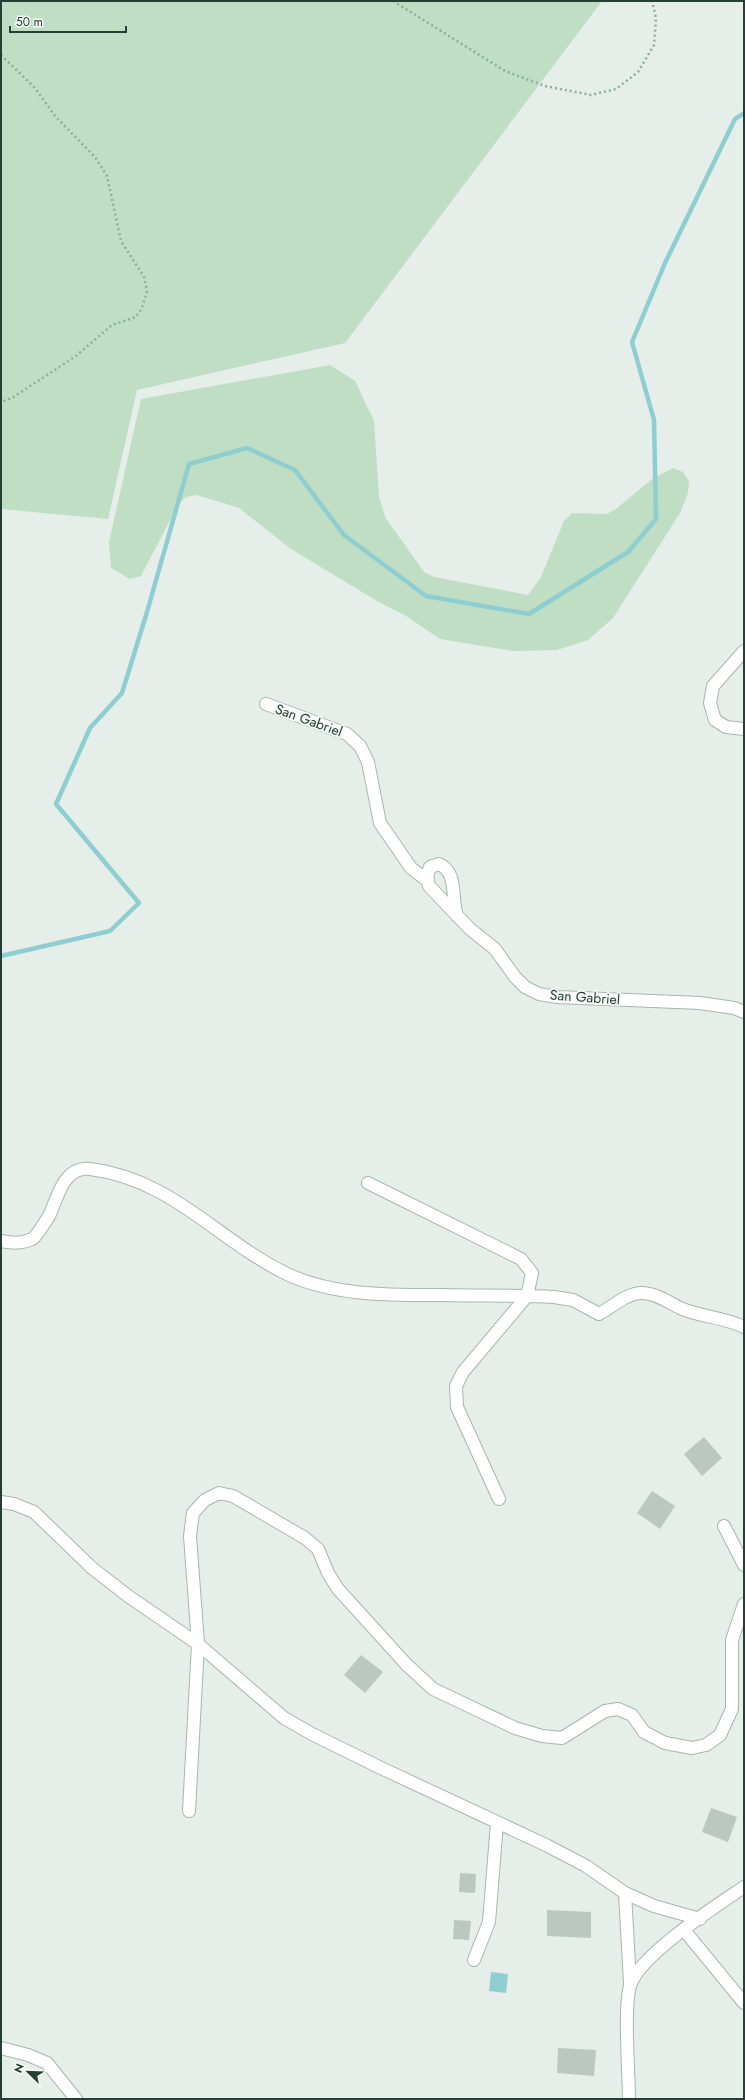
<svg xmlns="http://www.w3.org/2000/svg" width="745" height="2100" font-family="Jost,sans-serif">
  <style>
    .green { fill: #bfdec4 }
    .water { fill: #8fced0 }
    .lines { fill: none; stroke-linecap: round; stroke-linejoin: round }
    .stream { stroke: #8fced0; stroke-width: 4.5 }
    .building { fill: #bac8c1 }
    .street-casing { stroke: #a7b6af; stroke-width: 14 }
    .path { stroke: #87b09e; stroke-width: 2.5; stroke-dasharray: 2 3; stroke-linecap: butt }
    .street { stroke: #fff; stroke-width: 12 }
    .labels { text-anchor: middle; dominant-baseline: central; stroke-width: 3.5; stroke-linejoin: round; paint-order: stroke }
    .street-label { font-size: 14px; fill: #243f35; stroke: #f6faf7 }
  </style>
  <rect width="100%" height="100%" fill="#e5eee9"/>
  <!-- green -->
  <g class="green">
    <path d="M1,1H602L345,343L137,390L108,519L1,509Z"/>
    <path d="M330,365L355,381L374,421L379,496L385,517L424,572L434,577L528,595L541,577L564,521L572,513L607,514L616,509L652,479L673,468L683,472L689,481L688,493L680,513L613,618L588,640L557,650L513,651L440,639L406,616L377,601L291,549L239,508L197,495L186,497L178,505L141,576L130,579L111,568L109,542L141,399Z"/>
  </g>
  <!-- water -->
  <path class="water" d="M491,1972L508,1974L506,1993L489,1991Z"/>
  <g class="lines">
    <!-- stream -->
    <path class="stream" d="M1,956L110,931L139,903L56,804L90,728L122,693L147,612L189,464L247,448L295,470L344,535L426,596L529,614L628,552L656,519L654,420L632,342L665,263L735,119L744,113"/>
  </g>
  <!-- building -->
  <g class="building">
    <path d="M704,1437L722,1458L702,1476L684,1454Z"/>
    <path d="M652,1491L675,1506L660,1529L637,1513Z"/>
    <path d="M361,1655L383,1672L365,1693L344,1675Z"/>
    <path d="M711,1808L737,1817L728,1842L702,1832Z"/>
    <path d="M460,1873L476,1874L475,1893L459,1892Z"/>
    <path d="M547,1910L591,1912V1938L547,1936Z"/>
    <path d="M454,1920L471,1921L469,1940L453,1939Z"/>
    <path d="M558,2048L596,2050L594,2076L557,2073Z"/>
  </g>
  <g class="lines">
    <!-- street casing -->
    <g class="street-casing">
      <g id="street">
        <path d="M744,651L713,686L710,703L715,720L726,727L744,729"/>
        <path d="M266,704L347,734L360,746L368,762L380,823L411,868L428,881"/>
        <path d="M457,916C451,898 458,872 439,864L430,867L427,876L429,886L470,929L495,949L515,977L525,987L539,994L557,997L700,1003L734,1008L744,1012"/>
        <path d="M368,1183L521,1259L532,1273L527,1296L463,1372L456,1386L457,1407L499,1499"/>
        <path d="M1,1241C12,1243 21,1244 32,1239C35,1238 37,1233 40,1230C43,1225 47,1220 50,1214C58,1196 64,1166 90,1169C172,1179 217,1240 287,1274C334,1296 390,1295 441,1295C478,1296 516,1295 554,1297L573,1300L599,1314C612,1307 628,1292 643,1293C657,1294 668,1302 680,1308C700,1317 724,1317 744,1327"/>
        <path d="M1,1502L14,1504L34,1512L92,1568L128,1596L198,1644L284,1718L312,1734L381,1768L546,1845L586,1866L625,1893L654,1906L700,1919"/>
        <path d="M724,1526L744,1565"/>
        <path d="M189,1811L198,1644L190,1536L193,1513L205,1500L219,1493L233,1496L305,1538L318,1549L328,1573L338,1589L406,1664L433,1689L515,1728L542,1736L562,1738L605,1711L618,1709L632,1715L644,1732L665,1743L692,1748L706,1745L720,1735L732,1709V1640L744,1604"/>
        <path d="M625,1893L630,1983"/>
        <path d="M684,1930L744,2003"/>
        <path d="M474,1960L489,1922L497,1823"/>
        <path d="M1,2048L28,2055L47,2063L76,2099"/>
        <path d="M629,2099C629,2075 623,2002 631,1983C643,1953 716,1906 744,1887"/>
      </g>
    </g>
    <!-- path -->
    <g class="path">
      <path d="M393,1L505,71L545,86L591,95L616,89L638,72L654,45L656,18L652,1"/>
      <path d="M1,55L35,88L55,116L95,157L107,176L121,241L144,277L147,291L142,308L136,317L112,325L76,356L12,398L1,402"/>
    </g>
    <!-- street -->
    <use href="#street" class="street"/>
  </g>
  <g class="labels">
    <!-- street labels -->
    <g class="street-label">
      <text transform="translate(309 720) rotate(20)">San Gabriel</text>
      <text transform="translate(585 997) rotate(4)">San Gabriel</text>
    </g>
  </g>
  <!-- border -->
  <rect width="745" height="2100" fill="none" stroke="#243f35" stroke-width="4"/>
  <!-- north arrow -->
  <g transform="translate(28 2072) rotate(293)" stroke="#f6faf7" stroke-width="3" paint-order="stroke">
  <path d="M0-3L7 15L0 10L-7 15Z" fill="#243f35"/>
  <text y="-6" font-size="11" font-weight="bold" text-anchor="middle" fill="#243f35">N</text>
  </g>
  <!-- scale -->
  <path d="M10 26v6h116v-6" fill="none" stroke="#243f35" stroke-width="2"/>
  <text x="16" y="26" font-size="12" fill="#243f35" stroke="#f6faf7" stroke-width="3" paint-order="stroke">50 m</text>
</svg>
